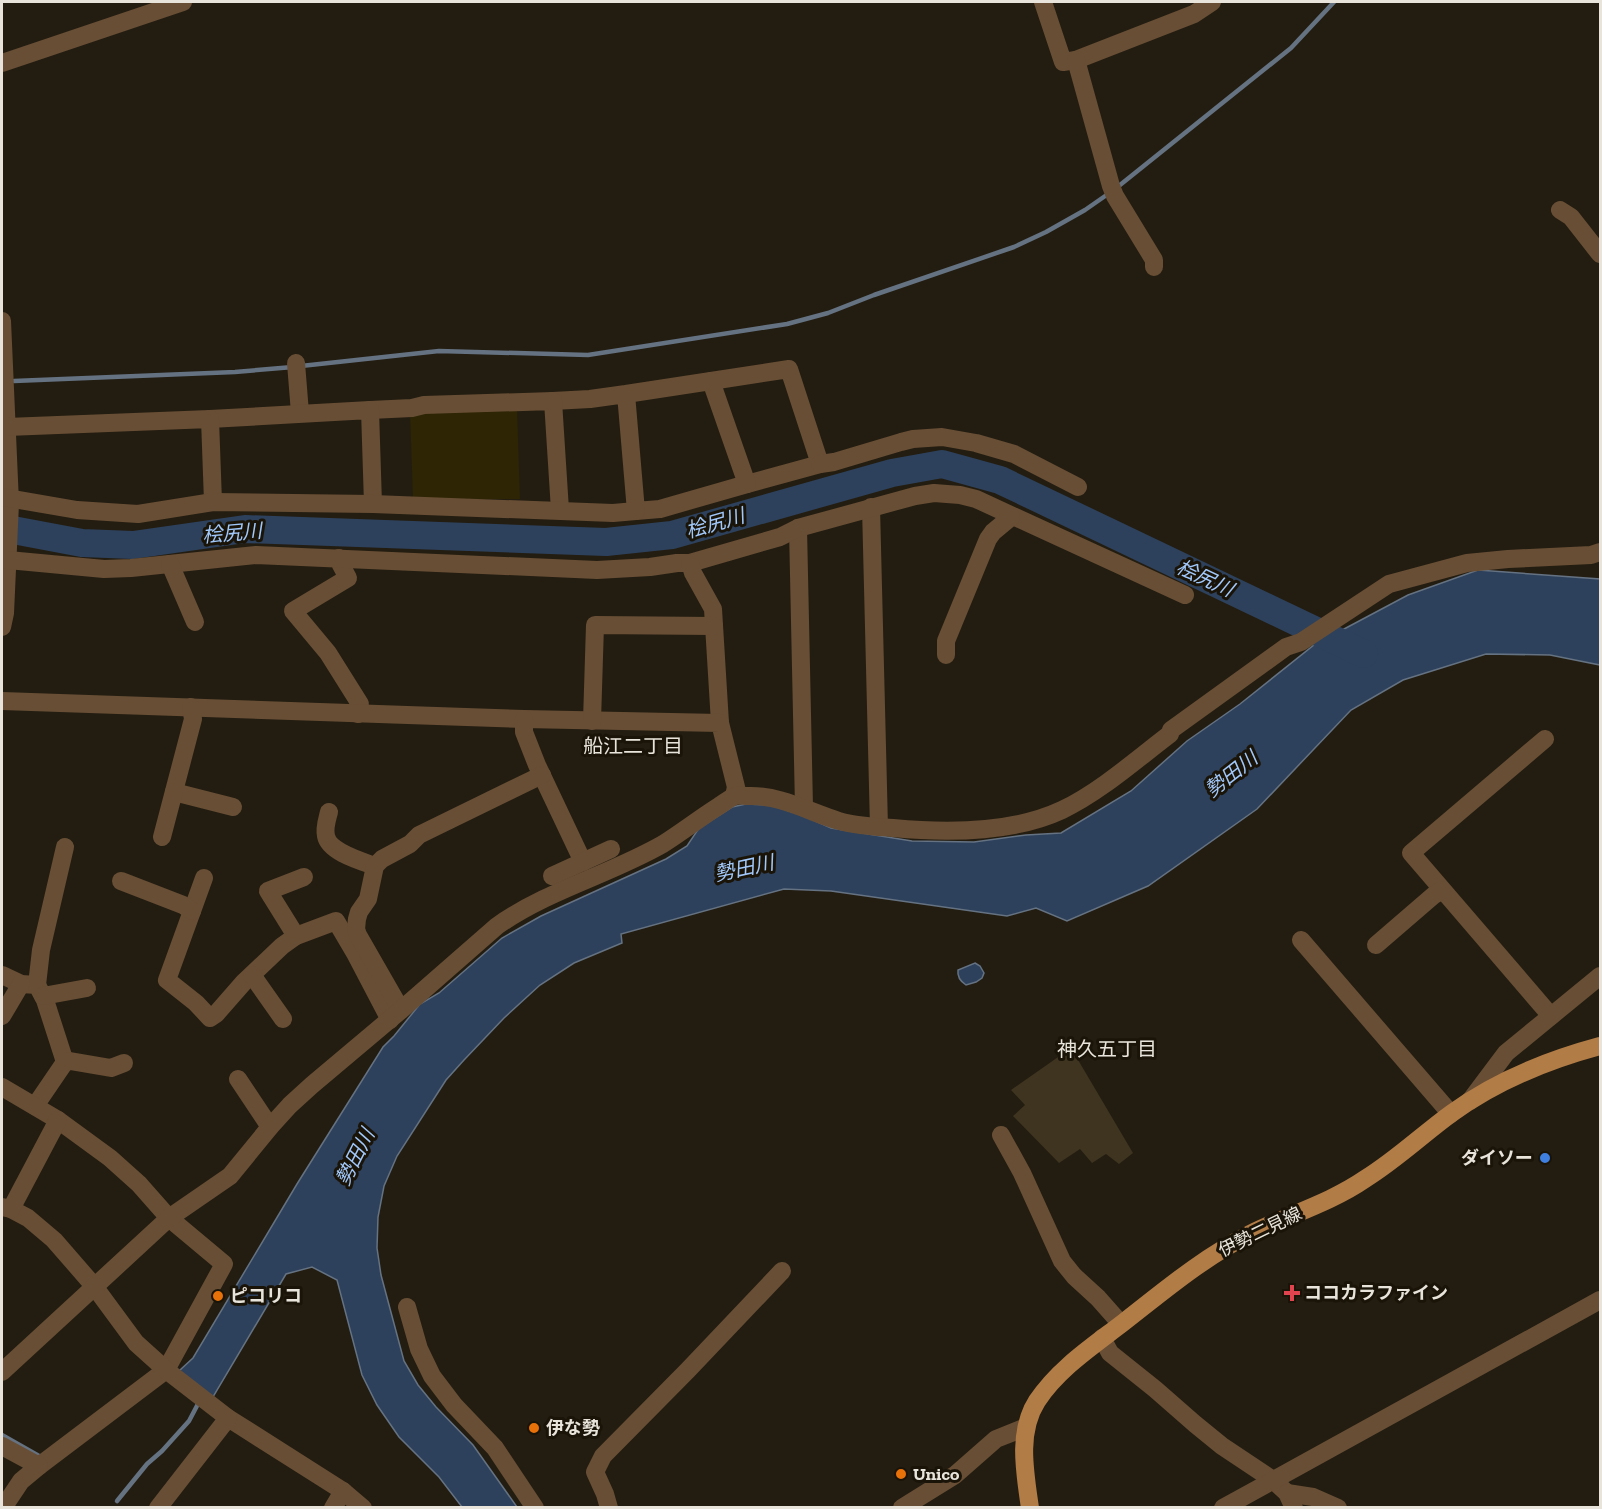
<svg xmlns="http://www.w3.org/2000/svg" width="1602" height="1509" font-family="'Zilla Slab','Noto Sans JP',serif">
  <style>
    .green { fill: #3e3420 }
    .sand { fill: #2d2504 }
    .water { fill: #2d415c; stroke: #657282; stroke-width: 1.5 }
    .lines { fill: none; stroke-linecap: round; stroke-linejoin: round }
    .stream { stroke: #657282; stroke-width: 4.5 }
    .river { stroke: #2d415c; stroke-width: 28 }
    .minor { stroke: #684e35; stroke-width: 18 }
    .major { stroke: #b27c47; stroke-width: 18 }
    .shop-dot { fill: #3f7fe0; stroke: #1a1408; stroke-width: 2 }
    .health-dot { fill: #e0444e; stroke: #1a1408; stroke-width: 2 }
    .food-dot { fill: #e8710a; stroke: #1a1408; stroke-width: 2 }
    .labels { text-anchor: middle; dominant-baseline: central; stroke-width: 6; stroke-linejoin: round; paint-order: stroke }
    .poi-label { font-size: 18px; font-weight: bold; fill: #e8e4db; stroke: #1a1408; text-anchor: start }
    .street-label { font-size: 18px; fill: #e8e4db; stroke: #1a1408 }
    .water-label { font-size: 20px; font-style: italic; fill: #a1c8fb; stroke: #1a1408 }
    .neighbourhood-label { font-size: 20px; fill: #e8e4db; stroke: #1a1408 }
  </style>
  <rect width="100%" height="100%" fill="#231d11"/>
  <!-- green -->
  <path class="green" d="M1071,1048L1133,1153L1119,1164L1106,1154L1092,1163L1080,1149L1059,1163L1013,1116L1025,1105L1011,1090Z"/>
  <!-- sand -->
  <path class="sand" d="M517,407L520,499H413L410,413Z"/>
  <!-- water -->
  <g class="water">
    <path d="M1478,570L1600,579V665L1550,655L1486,654L1403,680L1351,710L1257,809L1148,886L1067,921L1036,908L1007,916L831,891L784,889L621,934L622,943L574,963L540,985L504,1018L464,1060L446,1080L397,1156L384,1186L378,1217L377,1248L381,1275L404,1361L418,1385L436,1407L473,1445L517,1507H462L439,1477L399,1437L377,1405L362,1375L337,1280L312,1267L286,1274L213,1397L179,1371L193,1358L297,1184L383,1047L394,1036L420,1004L439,993L502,938L541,916L666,859L687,846L699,828L732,807L746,804L770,805L802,815L831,828L912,841L974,842L1026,835L1061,833L1131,791L1187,741L1240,704L1314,645L1408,595Z"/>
    <path d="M975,963L980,966L984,973L982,978L976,982L966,985C960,981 957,977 958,970Z"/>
  </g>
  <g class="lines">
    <!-- stream -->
    <g class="stream">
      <path d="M1115,189L1291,48L1334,2"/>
      <path d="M301,366L439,351L588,355L787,324L828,313L874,295L1014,247L1046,232L1085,210L1108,194"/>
      <path d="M14,381L235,372L293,367"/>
      <path d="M2,1435L39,1456"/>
      <path d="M117,1501L147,1464L162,1451L189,1421L199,1402"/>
    </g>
    <!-- river -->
    <path class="river" d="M2,528L82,543L133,545L245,529L606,542L672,535L892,473L942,464L1000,480L1364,654"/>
    <!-- minor -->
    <g class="minor">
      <path d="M1043,2L1063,62L1076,60L1194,14L1212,2"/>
      <path d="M1076,60L1111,186L1115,196L1154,260V267"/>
      <path d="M2,63L183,2"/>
      <path d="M1560,210L1571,217L1600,254"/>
      <path d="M2,321L10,503L5,613L2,627"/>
      <path d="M296,363L300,413"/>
      <path d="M711,381L789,369L820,464L747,484"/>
      <path d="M553,401L590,399L626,394L636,511L660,509L747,484L711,381L626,394"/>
      <path d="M370,410L412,408L424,405L553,401L560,510"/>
      <path d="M210,419L370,410L373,504"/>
      <path d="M7,427L210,419L213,502"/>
      <path d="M820,464L834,462L901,442L913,439L942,437L976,443L1014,454L1078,487"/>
      <path d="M2,497L77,510L138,514L213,502L373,504L613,513L636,511"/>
      <path d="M871,507L879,827"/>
      <path d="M798,528L804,807"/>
      <path d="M339,558L341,565L348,578L293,611L328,653L360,704L358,714"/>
      <path d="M8,560L104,569L131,568L256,555L597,570L650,567L677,563H690L780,537L798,528L915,496L934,493L960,495L976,499L1185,595"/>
      <path d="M690,563L693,573L713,609L720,723"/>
      <path d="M170,564L195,622"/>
      <path d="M946,655V641L988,539L993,532L1011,517"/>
      <path d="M2,701L524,719L720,723L736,787L734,796"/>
      <path d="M524,719V732L537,765L583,862"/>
      <path d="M592,721L595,625L714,626"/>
      <path d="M1545,739L1411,853L1551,1016"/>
      <path d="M174,792L233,807"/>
      <path d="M329,812C327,820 324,828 326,836C329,852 361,861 375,866"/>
      <path d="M162,837L193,719L191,707"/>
      <path d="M552,876L611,849"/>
      <path d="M204,878L167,980L196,1003L210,1018L216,1014L244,982L282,946L296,936L336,921L356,955L390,1020"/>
      <path d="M121,881L183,905L192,911"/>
      <path d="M296,936L268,891L304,877"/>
      <path d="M1301,940L1451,1114"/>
      <path d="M1376,945L1434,895L1442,890"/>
      <path d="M2,975L21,984L37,985L45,1000L65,1062L35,1106"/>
      <path d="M252,975L283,1019"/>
      <path d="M37,985L41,950L65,847"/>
      <path d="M43,996L87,988"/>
      <path d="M401,1010L358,935L356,929L357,919L359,912L368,899L375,866L382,859L410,844L419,835L542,775"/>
      <path d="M2,1016L21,984"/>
      <path d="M65,1062L70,1061L111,1068L124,1063"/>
      <path d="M238,1079L270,1127"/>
      <path d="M2,1087L58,1120L110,1158L139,1184L169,1218L224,1264L166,1370L39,1466"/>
      <path d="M1470,1101L1506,1053L1600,976"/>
      <path d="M1001,1135L1022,1173L1062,1261L1074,1276L1098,1298L1121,1324"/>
      <path d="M2,1207L11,1209L28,1218L54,1240L94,1286L136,1343L166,1370L228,1418L343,1491L363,1508"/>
      <path d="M11,1209L58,1120"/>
      <path d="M407,1307L419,1349L432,1376L454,1405L495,1448L535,1508"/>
      <path d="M1102,1338L1110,1353L1155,1389L1195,1424L1222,1446L1273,1480L1287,1493L1294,1508"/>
      <path d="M2,1372L169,1218L230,1176L270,1127L290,1105L312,1085L401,1010L497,926C548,890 609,875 663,844C682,832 700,818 719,806C724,803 730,798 735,796C739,795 744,796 748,796C781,795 809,812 839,821C857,826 875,827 893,828C947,833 1013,833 1062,810C1100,792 1137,759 1170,734L1171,730L1286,647L1301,642L1389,584L1467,563L1508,559L1591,555L1600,552"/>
      <path d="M2,1446L39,1466L21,1481L3,1508"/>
      <path d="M1287,1493L1313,1497L1338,1508"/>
      <path d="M158,1508L228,1418"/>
      <path d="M333,1508L343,1491"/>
      <path d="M609,1508L605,1494L595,1472L603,1456L688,1370L782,1271"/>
      <path d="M902,1508L955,1475L996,1439L1026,1427"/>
      <path d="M1223,1508L1600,1300"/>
    </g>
    <!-- major -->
    <path class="major" d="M1030,1508C1025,1473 1017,1432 1037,1401C1059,1368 1093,1346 1124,1322C1165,1290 1204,1257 1250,1234C1288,1215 1330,1203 1365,1179C1396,1160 1423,1134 1452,1113C1496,1081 1548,1060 1600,1046"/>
  </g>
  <!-- markers -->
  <circle class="shop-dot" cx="1545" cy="1158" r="6"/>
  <path class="health-dot" d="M1289 1284h6v6h6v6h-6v6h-6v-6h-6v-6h6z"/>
  <g class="food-dot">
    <circle cx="218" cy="1296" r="6"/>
    <circle cx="534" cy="1428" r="6"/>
    <circle cx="901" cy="1474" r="6"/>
  </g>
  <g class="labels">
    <!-- poi labels -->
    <g class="poi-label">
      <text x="1533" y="1158" text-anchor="end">ダイソー</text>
      <text x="1304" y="1293">ココカラファイン</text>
      <text x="230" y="1296">ピコリコ</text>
      <text x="546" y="1428">伊な勢</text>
      <text x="913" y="1474">Unico</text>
    </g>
    <!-- street labels -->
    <g class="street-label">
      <text transform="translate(1260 1232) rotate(-26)">伊勢二見線</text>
    </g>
    <!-- water labels -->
    <g class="water-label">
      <text transform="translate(715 523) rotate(-16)">桧尻川</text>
      <text transform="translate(232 533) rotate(-5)">桧尻川</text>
      <text transform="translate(1205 578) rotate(25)">桧尻川</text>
      <text transform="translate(1231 774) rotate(-38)">勢田川</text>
      <text transform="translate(744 868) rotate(-12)">勢田川</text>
      <text transform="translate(355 1157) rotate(-63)">勢田川</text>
    </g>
    <!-- neighbourhood labels -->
    <g class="neighbourhood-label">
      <text x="633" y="746">船江二丁目</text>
      <text x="1107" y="1049">神久五丁目</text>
    </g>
  </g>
  <!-- border -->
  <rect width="1602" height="1509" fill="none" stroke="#e8e4db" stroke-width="6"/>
</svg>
